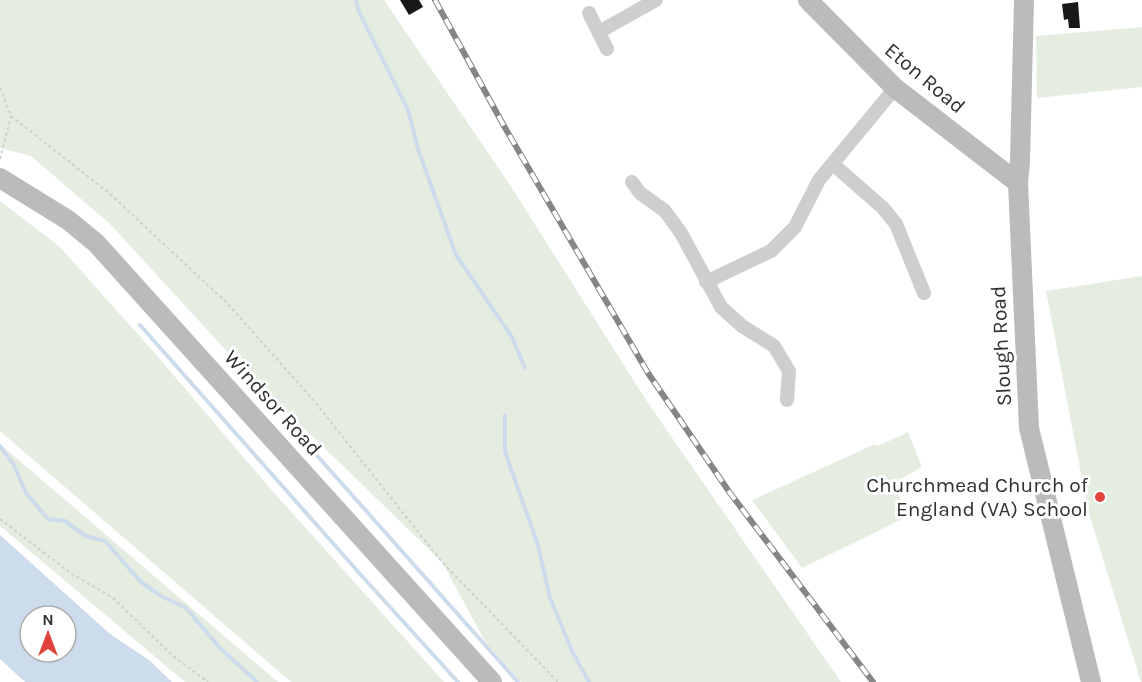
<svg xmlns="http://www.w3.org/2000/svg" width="1142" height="682" font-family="Karla,sans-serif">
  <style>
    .green { fill: #e5ede0 }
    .water { fill: #cddcec; fill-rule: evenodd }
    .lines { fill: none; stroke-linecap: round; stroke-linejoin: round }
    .stream { stroke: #cddcec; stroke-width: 4 }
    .building { fill: #181818 }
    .path { stroke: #cecece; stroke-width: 2; stroke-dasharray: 3 3; stroke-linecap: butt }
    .minor { stroke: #cecece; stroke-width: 14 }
    .secondary { stroke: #bbb; stroke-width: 20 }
    .rail-casing { stroke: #868686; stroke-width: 6 }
    .rail { stroke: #fff; stroke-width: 4; stroke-dasharray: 11; stroke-linecap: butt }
    .poi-dot { fill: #e0443b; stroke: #fff; stroke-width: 2 }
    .labels { text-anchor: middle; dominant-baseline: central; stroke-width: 6; stroke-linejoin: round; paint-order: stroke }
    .street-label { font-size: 21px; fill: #313131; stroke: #fff }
    .poi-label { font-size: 21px; fill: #313131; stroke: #fff; text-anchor: end }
  </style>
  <rect width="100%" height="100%" fill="#fff"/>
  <!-- green -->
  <g class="green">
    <path d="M0,0H384L510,185L648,403L841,682H521L486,643L442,562L245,371L110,224L31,156L0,148Z"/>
    <path d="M1142,27V87L1037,98L1036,36Z"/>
    <path d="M0,201L60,247L153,351L268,486L444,682H291L0,431Z"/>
    <path d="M1142,276V682H1141L1088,510L1046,291Z"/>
    <path d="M908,432L922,467L893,483L909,516L802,568L752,500L875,444L878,446Z"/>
    <path d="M0,444L278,682H185L0,526Z"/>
  </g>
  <!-- water -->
  <path class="water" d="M0,535L110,634L149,660L172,682H25L0,659ZM30,616H66V652H30Z"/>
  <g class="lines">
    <!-- stream -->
    <g class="stream">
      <path d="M356,0L359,12L408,110L418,149L456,255L512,337L525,368"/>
      <path d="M140,325L361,575L458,682"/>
      <path d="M505,415V452L538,545L550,598L572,651L589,682"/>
      <path d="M0,446L14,465L26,493L48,519L65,521L86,536L105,541L141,582L161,596L186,608L220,648L257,682"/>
      <path d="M313,451L518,682"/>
    </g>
  </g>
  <!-- building -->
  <g class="building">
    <path d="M400,0H419L423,7L409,15Z"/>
    <path d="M1078,2L1080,28H1069L1068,19L1064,20L1062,4Z"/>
  </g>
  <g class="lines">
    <!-- path -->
    <g class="path">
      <path d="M0,88L11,116L109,193L227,303L315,402L442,562L558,682"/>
      <path d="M0,159L11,116"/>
      <path d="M0,519L72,574L113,598L173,656L208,682"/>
    </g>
    <!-- minor -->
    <g class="minor">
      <path d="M589,13L607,49"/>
      <path d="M599,32L656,0"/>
      <path d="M833,164L883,208L896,224L924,293"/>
      <path d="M632,182L640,193L665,211L681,233L721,307L742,326L774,346L789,371L787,400"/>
      <path d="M706,282L771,251L795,227L819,180L895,88"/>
    </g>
    <!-- secondary -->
    <g class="secondary">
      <path d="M808,0L895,88L1018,183"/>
      <path d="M1024,0L1020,161L1018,183L1029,428L1091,682"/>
      <path d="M0,178L68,220L96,243L492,682"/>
    </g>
    <!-- rail casing -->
    <g class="rail-casing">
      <path id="rail" d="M435,0L504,126L648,373L730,493L873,682"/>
    </g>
    <!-- rail -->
    <use href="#rail" class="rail"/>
  </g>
  <!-- markers -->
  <circle class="poi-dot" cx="1100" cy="497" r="6"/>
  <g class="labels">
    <!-- street labels -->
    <g class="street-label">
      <text transform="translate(925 78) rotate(40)">Eton Road</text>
      <text transform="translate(1001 346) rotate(-93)">Slough Road</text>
      <text transform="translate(273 403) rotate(48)">Windsor Road</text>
    </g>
    <!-- poi labels -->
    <g class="poi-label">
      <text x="1088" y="485">Churchmead Church of<tspan x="1088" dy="24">England (VA) School</tspan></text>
    </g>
  </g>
  <!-- north arrow -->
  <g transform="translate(48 634)"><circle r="28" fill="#ffffff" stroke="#adadad" stroke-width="1.5"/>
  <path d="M0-4.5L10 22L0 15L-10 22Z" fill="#e0443b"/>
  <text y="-9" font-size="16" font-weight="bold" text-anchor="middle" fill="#313131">N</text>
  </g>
</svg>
